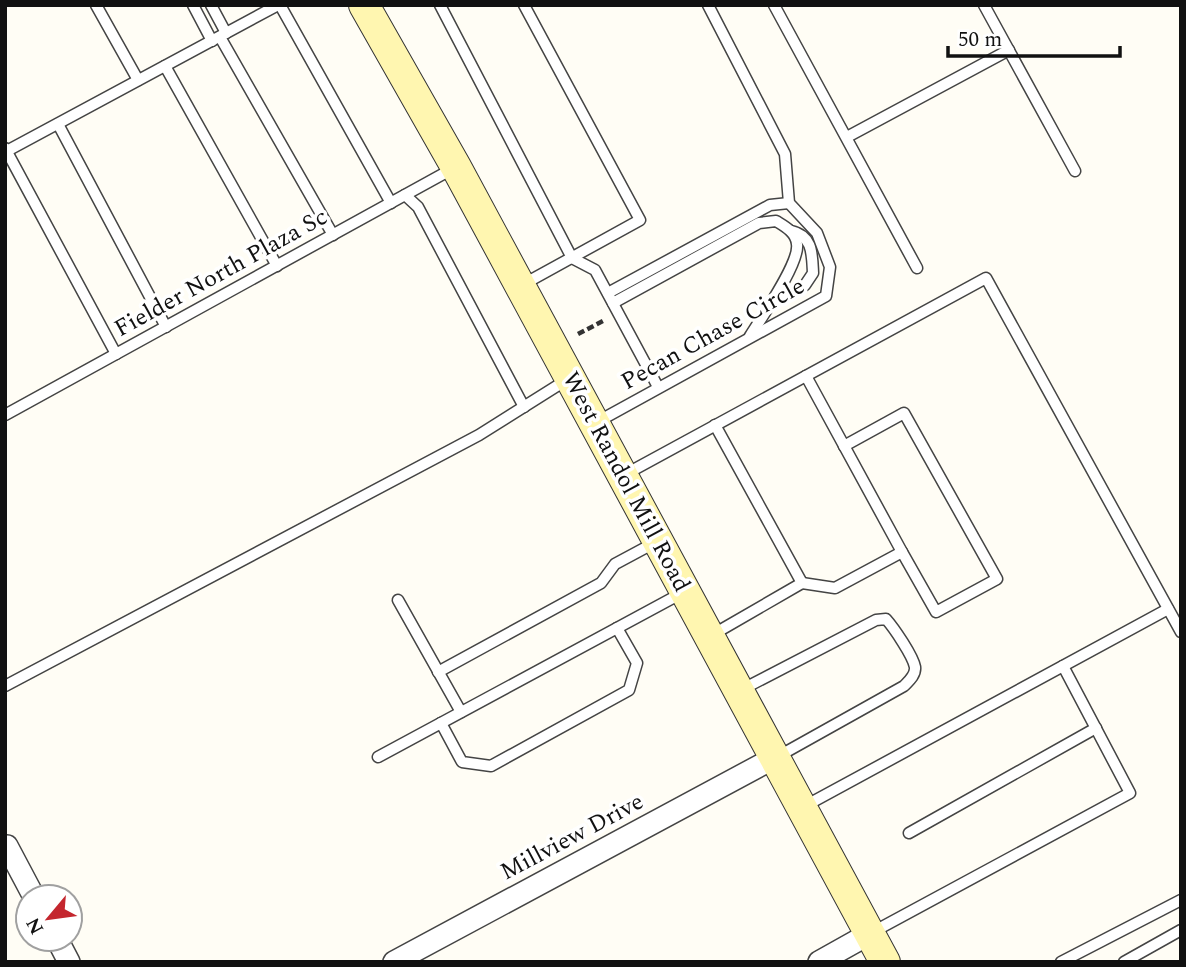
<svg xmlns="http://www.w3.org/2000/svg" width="1186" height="967" font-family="Spectral,serif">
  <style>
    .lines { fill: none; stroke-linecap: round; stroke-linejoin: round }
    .service-casing { stroke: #444; stroke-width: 13 }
    .minor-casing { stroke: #444; stroke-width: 24 }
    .secondary-casing { stroke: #333; stroke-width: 32 }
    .path { stroke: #333; stroke-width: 4.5; stroke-dasharray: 7 3.5; stroke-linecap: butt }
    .service { stroke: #fff; stroke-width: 10 }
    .minor { stroke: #fff; stroke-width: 21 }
    .secondary { stroke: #fff6b0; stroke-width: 30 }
    .labels { text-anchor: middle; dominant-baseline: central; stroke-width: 7; stroke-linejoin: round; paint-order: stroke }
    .street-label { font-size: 24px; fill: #111; stroke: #fff }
  </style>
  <rect width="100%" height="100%" fill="#fffdf5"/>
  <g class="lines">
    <!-- service casing -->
    <g class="service-casing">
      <g id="service">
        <path d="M96,5L138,80"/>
        <path d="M193,5L212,41"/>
        <path d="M211,5L226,33"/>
        <path d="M280,5L391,203"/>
        <path d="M440,5L572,258L595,270L658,387"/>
        <path d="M774,5L917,268"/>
        <path d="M984,5L1075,171"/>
        <path d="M220,37L333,235"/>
        <path d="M165,66L277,266"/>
        <path d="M58,124L166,327"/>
        <path d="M847,137L1009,50"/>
        <path d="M5,148L116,354"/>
        <path d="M5,152L278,5"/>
        <path d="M405,195L418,207L524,407"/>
        <path d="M522,285L640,220L524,5"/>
        <path d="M608,293L770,205L789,203"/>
        <path d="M613,303L759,223L776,221C784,226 796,232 797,244C800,263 761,318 750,336"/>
        <path d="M772,303L805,285L813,273C812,254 813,236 791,231"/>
        <path d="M5,415L454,168"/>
        <path d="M597,422L826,296L830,267L817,233L789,203L785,154L708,5"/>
        <path d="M844,446L904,413L997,579L936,612L902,552"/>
        <path d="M624,475L986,278L1181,632"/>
        <path d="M802,583L835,588L902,552L806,376"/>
        <path d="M398,600L461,712"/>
        <path d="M712,635L802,583L715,425"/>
        <path d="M438,672L601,583L615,564L656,542"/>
        <path d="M5,686L479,435L568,379"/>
        <path d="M739,691L876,620L886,619C894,628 913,656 915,667C916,675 909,681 904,686L777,757"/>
        <path d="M441,723L462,762L491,766L629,690L637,663L617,628"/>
        <path d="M378,757L682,593"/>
        <path d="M805,806L1168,609"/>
        <path d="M909,833L1096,728"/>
        <path d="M871,933L1130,793L1063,666"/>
        <path d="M1061,962L1181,900"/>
        <path d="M1124,962L1181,930"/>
      </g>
    </g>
    <!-- minor casing -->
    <g class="minor-casing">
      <g id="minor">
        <path d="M5,846H7L34,897"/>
        <path d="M57,939L69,962"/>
        <path d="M394,962L774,758"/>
        <path d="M819,962L869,934"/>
      </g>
    </g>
    <!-- secondary casing -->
    <g class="secondary-casing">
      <path id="secondary" d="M364,5L456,167L885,962"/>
    </g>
    <!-- path -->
    <path class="path" d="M578,334L605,320"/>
    <!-- service -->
    <use href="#service" class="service"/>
    <!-- minor -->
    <use href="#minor" class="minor"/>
    <!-- secondary -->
    <use href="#secondary" class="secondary"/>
  </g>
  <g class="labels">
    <!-- street labels -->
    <g class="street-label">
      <text transform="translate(221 273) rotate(-29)">Fielder North Plaza Sc</text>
      <text transform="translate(713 334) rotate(-29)">Pecan Chase Circle</text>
      <text transform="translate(626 482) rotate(62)">West Randol Mill Road</text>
      <text transform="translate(572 837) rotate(-28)">Millview Drive</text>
    </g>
  </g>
  <!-- border -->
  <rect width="1186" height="967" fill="none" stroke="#111111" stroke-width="14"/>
  <!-- north arrow -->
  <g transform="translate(49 918) rotate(241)"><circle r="33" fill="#ffffff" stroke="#a0a0a0" stroke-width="2"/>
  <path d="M0-5L12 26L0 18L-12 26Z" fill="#c4262e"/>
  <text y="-10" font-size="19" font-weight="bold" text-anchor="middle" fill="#111111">N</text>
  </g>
  <!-- scale -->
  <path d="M948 46v10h172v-10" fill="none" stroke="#111111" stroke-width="3.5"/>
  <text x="958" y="46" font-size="21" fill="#111111" stroke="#ffffff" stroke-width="5" paint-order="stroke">50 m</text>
</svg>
